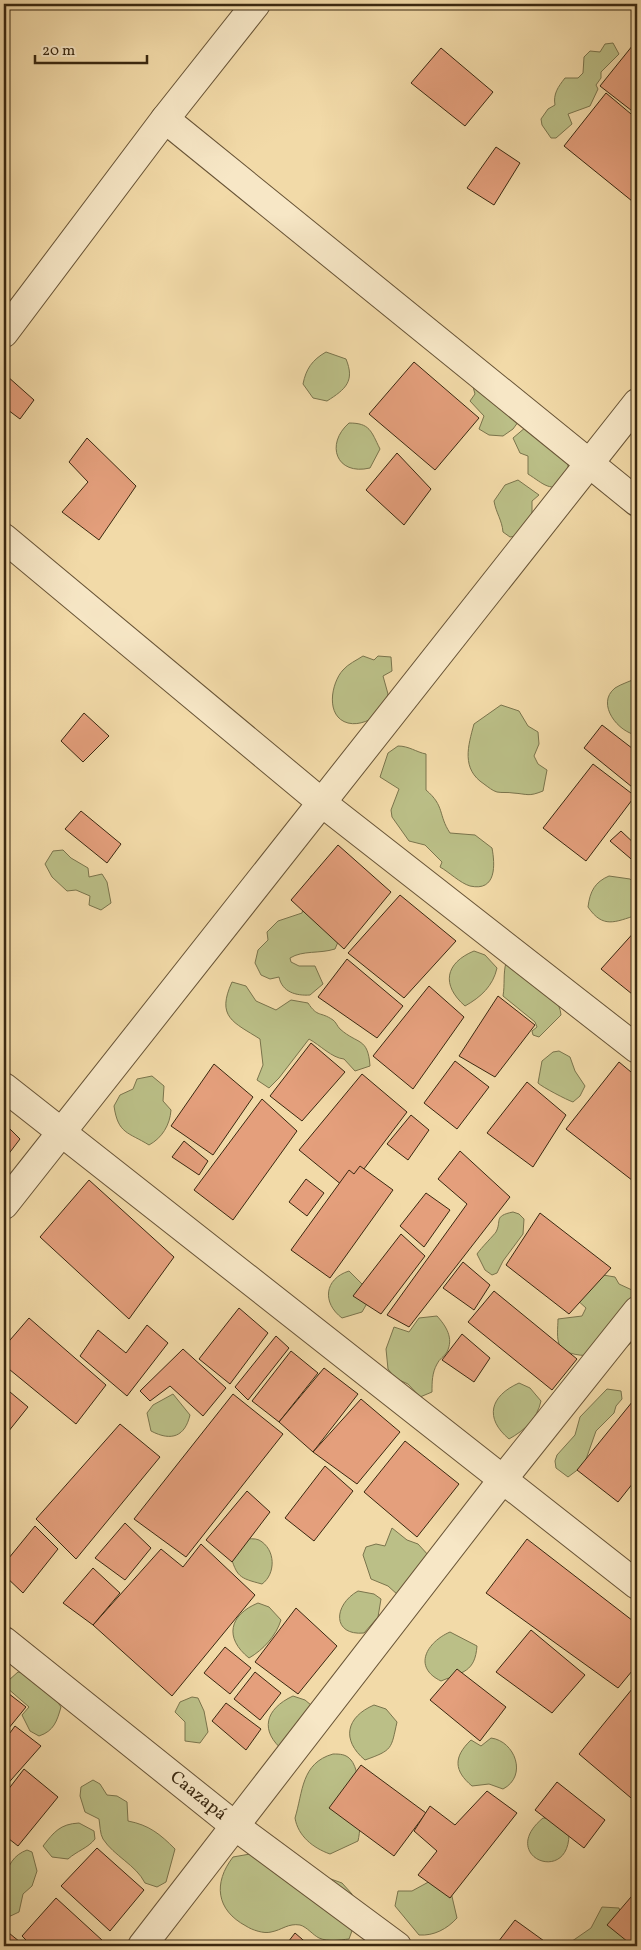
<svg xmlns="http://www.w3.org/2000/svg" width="641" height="1950" font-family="Vollkorn,serif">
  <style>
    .green { fill: #bbbf87; stroke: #7a744c }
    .building { fill: #e49f7c; stroke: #3a2810 }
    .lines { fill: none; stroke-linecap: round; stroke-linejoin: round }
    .minor-casing { stroke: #685436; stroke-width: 30 }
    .minor { stroke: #f7e7c6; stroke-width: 28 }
    .labels { text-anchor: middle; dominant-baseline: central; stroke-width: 4.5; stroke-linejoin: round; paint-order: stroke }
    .street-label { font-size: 18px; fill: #3a2810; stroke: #f7e7c6 }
  </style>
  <rect width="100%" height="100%" fill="#f2daa8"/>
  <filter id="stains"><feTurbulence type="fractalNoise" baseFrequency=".004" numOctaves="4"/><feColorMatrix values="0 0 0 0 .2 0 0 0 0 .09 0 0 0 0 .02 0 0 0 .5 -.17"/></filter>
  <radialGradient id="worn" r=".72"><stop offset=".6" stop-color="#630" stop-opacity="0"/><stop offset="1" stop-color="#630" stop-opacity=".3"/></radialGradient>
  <!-- green -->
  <g class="green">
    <path d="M613,43L619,54L601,72V78L596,85L598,89L590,106L568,114L572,124L556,138H551L542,125L541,119L548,109L555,105C553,94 558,87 565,78H578L583,73L584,57L590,51L600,52L605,44Z"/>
    <path d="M326,352L346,359C355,381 346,389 327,401L313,398L303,384C306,369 312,360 326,352Z"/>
    <path d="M492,369C518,382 515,392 521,418L513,429L503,436L489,435L479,429L484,416L470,401L475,394L472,383Z"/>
    <path d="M349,423C370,423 371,431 380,449L370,468C336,476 325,444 349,423Z"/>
    <path d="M526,427L568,463V482C550,493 544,484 528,474V456L520,453L513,438Z"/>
    <path d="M518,480L539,495L532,501V519L521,535L510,537L503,532C502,520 496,513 494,501L505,485Z"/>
    <path d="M363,656L374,660L378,656L391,657L392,671L383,676L388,694L382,714C371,719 360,726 348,723C325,717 331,683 343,670C348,664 357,660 363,656Z"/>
    <path d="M637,678V735C619,733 595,704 615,688C621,684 631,681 637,678Z"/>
    <path d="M501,705L519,711L528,726L538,732L539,744L534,756L538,764L547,770L543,791C528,797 528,794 513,793C508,792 502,793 497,792C493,791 488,787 484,784C461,769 468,746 474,724Z"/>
    <path d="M398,746C409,746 416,752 426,754V790C445,806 438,815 450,833L475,835L492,848C495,864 497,892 470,886C460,883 449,872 440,867L442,862L425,845L409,841L392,817L391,810L399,789L380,777L388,753Z"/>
    <path d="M63,850L71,858L88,868L89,877L102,874L107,882L111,903L101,910L89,905L90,896L76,890L67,891L52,877L45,864L53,851Z"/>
    <path d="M332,869L338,942L335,949C319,954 303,950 290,958L291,962L299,966H315L323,984L310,995C296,996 282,992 279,977L270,979L261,975L255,963L258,950L268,940L267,932L278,921L302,913L311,876Z"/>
    <path d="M609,876L630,879L637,885V915C615,922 603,929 588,907C590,891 595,882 609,876Z"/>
    <path d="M474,951L485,955L497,968C493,986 481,997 465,1006C441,985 445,963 474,951Z"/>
    <path d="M506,963C524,976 559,990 561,1015L539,1037L533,1035L532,1031L537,1027L535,1022L503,996C505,985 503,973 506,963Z"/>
    <path d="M232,982L246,986L256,1001L276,1010L291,1000L308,1003C318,1018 320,1011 333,1020C336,1022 337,1026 340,1029C358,1045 368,1037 370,1066L355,1071L344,1059C332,1058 320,1045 309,1039L279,1078L269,1088L257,1080L263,1065L260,1039C233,1022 216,1017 232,982Z"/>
    <path d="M559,1051L570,1057L575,1071L585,1086L580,1096L573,1102C567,1100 542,1087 538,1083L542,1061L553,1052Z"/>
    <path d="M152,1076L164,1086L163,1101L171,1110C170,1125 162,1138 149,1145C128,1132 118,1134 114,1106L120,1095L133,1089L137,1079Z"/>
    <path d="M513,1212L519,1214L524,1219L523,1234L503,1261L497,1273L492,1275L485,1270L477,1254C481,1248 494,1235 496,1232C502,1221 493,1216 513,1212Z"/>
    <path d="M349,1271L366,1288L369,1300L362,1312L342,1318C322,1303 324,1279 349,1271Z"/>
    <path d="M603,1275L615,1277L619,1284L632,1290C632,1305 640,1326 633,1340C626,1355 571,1363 560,1346C556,1339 558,1327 558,1319L582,1316L586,1308L576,1299Z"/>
    <path d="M437,1316C446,1326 454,1338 447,1352C445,1356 439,1359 437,1364C432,1373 432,1382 432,1392L420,1397L408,1384L395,1378L388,1369L386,1349L394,1327L409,1332L419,1318Z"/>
    <path d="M519,1383L530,1388L541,1401C537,1419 525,1430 509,1439C484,1418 490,1396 519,1383Z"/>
    <path d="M607,1389L621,1391L622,1399L616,1406L614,1413L596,1431L584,1465L568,1477L556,1468L555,1461L557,1455L575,1435L580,1417Z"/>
    <path d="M173,1394L190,1415C185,1436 172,1442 151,1431L147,1413L153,1405Z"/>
    <path d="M392,1528L407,1540L418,1544L430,1557L398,1595L388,1586L371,1579L363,1555L366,1547L376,1544L385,1546Z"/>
    <path d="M243,1539C248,1539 255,1538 259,1540C276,1549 276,1574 262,1584C239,1578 237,1577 230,1554Z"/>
    <path d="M358,1591L374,1594L381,1599L378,1617L364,1633C332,1636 333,1605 358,1591Z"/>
    <path d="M258,1603L269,1607L281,1620C276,1636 263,1650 249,1658C224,1638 229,1615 258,1603Z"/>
    <path d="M450,1632L477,1646C475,1672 463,1672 441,1681C412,1667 427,1642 450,1632Z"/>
    <path d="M18,1672C43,1673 48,1688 61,1707C57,1721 54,1731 39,1736L30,1731L22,1715L29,1707L6,1687L9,1680Z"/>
    <path d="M293,1696L305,1700L311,1705L284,1751C259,1731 265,1709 293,1696Z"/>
    <path d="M192,1697L198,1698L204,1711L208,1732L200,1743L185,1741V1722L175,1712L180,1702Z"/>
    <path d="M374,1705L386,1709L397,1722C391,1749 393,1750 365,1760C341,1740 346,1717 374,1705Z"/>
    <path d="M491,1738C515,1741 528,1776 503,1789L489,1784L472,1786C454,1771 453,1757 471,1740L481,1746Z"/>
    <path d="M333,1754C340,1754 346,1754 351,1760C362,1772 362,1825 358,1841L330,1854C313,1848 298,1836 295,1818C303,1792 301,1763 333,1754Z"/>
    <path d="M93,1780L100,1784L107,1795L117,1796L127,1802L128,1821C149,1825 160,1834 175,1849L166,1882L157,1887L145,1883C136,1865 114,1856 103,1839C100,1834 100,1825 99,1819L85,1812L80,1796L81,1787Z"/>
    <path d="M543,1818L553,1819L569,1834C569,1886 497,1856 543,1818Z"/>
    <path d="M79,1823L94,1831L95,1839C88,1848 77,1851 68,1859L52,1857L43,1846C54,1832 60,1824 79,1823Z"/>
    <path d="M273,1842L317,1874L342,1883L352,1894L353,1928L349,1939C340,1940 328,1942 319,1938C313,1935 307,1927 300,1925C288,1923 282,1930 271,1932C264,1934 252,1930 246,1926C216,1910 213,1883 233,1857L250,1854Z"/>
    <path d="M27,1850L32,1852L37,1871L32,1886L23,1894L19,1912L4,1919C4,1892 0,1860 27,1850Z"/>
    <path d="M434,1879L450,1888L457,1918C447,1929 434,1936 419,1935L395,1906L398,1891H412Z"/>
    <path d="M602,1907L619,1908L628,1939H637V1946H565L591,1928Z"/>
  </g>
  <!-- building -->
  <g class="building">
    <path d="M637,40V113L636,114L600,86Z"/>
    <path d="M441,48L493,92L465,126L411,83Z"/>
    <path d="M606,93L637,119V195L632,201L564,146Z"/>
    <path d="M496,147L520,163L494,205L467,188Z"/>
    <path d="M414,362L479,418L435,470L369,414Z"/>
    <path d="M7,376L34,400L20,419L4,407V381Z"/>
    <path d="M87,438L136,486L99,540L62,512L88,482L69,462Z"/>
    <path d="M397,453L431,489L404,525L366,490Z"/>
    <path d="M84,713L109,736L83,762L61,741Z"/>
    <path d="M602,725L637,752V791L584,748Z"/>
    <path d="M593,764L635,796L586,861L543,828Z"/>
    <path d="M81,811L121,844L107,863L65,829Z"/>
    <path d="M621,831L637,846V864L610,841Z"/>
    <path d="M338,845L391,892L344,949L291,900Z"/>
    <path d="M400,895L456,941L404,998L348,953Z"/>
    <path d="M637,929V998L601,969Z"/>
    <path d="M347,959L403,1006L377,1038L318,997Z"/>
    <path d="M429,986L464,1017L413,1089L373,1056Z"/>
    <path d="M498,996L535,1025L495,1077L459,1056Z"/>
    <path d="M311,1043L345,1072L302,1121L270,1096Z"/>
    <path d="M455,1061L489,1087L457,1129L424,1103Z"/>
    <path d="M619,1062L637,1077V1097L632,1104L637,1109V1184L566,1129Z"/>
    <path d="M214,1064L253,1097L213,1155L171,1126Z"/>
    <path d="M362,1074L407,1112L348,1190L299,1150Z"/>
    <path d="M527,1082L566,1115L533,1167L487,1133Z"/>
    <path d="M262,1099L297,1131L233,1220L194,1190Z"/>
    <path d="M411,1115L429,1130L408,1160L387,1144Z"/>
    <path d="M4,1123L20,1139L4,1160Z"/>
    <path d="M184,1141L208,1161L199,1175L172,1157Z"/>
    <path d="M460,1151L510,1197L409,1327L387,1315L467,1204L438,1179Z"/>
    <path d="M360,1166L393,1190L330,1278L291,1250L349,1170L354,1174Z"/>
    <path d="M306,1179L324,1193L307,1216L289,1202Z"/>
    <path d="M89,1180L174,1257L129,1319L40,1237Z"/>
    <path d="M426,1193L450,1210L424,1247L400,1226Z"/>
    <path d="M540,1213L611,1268L569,1314L506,1265Z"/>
    <path d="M401,1234L425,1256L381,1314L353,1296Z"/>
    <path d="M463,1262L490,1285L474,1310L443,1288Z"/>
    <path d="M494,1291L577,1359L552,1390L468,1322Z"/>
    <path d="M239,1308L268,1333L230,1384L199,1359Z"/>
    <path d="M29,1318L106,1385L76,1424L4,1365V1347Z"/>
    <path d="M147,1325L168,1343L127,1396L80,1356L98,1330L126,1353Z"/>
    <path d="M462,1334L490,1358L474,1382L442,1360Z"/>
    <path d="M276,1336L289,1348L248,1400L235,1387Z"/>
    <path d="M183,1349L226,1388L203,1416L170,1386L150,1401L140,1391Z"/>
    <path d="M291,1351L318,1373L279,1422L252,1401Z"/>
    <path d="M324,1368L358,1394L313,1452L279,1422Z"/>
    <path d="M4,1387L28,1407L4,1437Z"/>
    <path d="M233,1394L283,1434L186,1557L134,1519Z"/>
    <path d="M637,1396V1478L618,1502L577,1470Z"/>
    <path d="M361,1399L400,1432L357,1484L313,1452Z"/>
    <path d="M120,1424L160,1457L76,1559L36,1519Z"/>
    <path d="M405,1441L459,1484L417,1537L364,1492Z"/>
    <path d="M325,1466L353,1491L314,1541L285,1518Z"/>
    <path d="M247,1491L270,1512L232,1562L206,1540Z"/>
    <path d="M125,1523L151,1548L125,1580L95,1558Z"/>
    <path d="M35,1526L58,1549L23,1593L4,1575V1564Z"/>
    <path d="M527,1539L637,1624V1665L618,1688L486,1593Z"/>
    <path d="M201,1544L255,1595L172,1696L93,1625L161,1549L183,1567Z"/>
    <path d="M93,1568L120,1593L93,1625L63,1603Z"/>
    <path d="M296,1608L337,1646L298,1694L255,1662Z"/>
    <path d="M531,1630L585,1675L552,1713L496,1672Z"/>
    <path d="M225,1647L251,1668L230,1694L204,1673Z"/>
    <path d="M457,1669L506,1707L480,1741L430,1700Z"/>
    <path d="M255,1672L281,1693L260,1720L234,1699Z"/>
    <path d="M637,1683V1803L579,1754Z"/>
    <path d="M4,1690L26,1707L4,1734Z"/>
    <path d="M226,1703L261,1729L246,1750L212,1721Z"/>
    <path d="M15,1726L41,1746L4,1788V1741Z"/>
    <path d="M361,1765L426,1813L394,1856L329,1808Z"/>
    <path d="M24,1769L58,1797L18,1846L4,1835V1795Z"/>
    <path d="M557,1782L605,1820L584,1848L535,1810Z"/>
    <path d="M487,1791L517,1813L450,1898L418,1875L437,1851L414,1831L430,1806L455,1825Z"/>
    <path d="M97,1848L144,1890L110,1931L61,1886Z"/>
    <path d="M637,1890V1946H633L607,1925Z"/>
    <path d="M56,1898L103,1941L99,1946H32L22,1936Z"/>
    <path d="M515,1920L551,1946H495Z"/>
    <path d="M4,1929L25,1946H4Z"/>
    <path d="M295,1933L310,1946H285Z"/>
  </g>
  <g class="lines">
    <!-- minor casing -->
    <g class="minor-casing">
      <g id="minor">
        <path d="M165,119L637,502"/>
        <path d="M4,333L165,119L256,4"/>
        <path d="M4,538L321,802L637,1049"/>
        <path d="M4,1087L637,1585"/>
        <path d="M4,1205L637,403"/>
        <path d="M4,1641L235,1826L397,1946"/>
        <path d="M142,1946L503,1479L637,1311"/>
      </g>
    </g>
    <!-- minor -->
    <use href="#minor" class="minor"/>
  </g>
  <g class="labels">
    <!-- street labels -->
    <g class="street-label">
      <text transform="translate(198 1796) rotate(39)">Caazapá</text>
    </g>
  </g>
  <!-- margin -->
  <rect width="641" height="1950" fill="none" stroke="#f2daa8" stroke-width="20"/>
  <rect x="5" y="5" width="631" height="1940" fill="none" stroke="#3a2810" stroke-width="2.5"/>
  <rect x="10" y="10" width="621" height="1930" fill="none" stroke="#3a2810"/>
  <!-- scale -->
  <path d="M35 55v8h112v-8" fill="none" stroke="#3a2810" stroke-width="2.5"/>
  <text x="42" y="55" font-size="15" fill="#3a2810" stroke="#f7e7c6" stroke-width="4" paint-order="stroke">20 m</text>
  <rect width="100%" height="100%" filter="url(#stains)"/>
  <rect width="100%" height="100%" fill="url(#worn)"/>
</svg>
